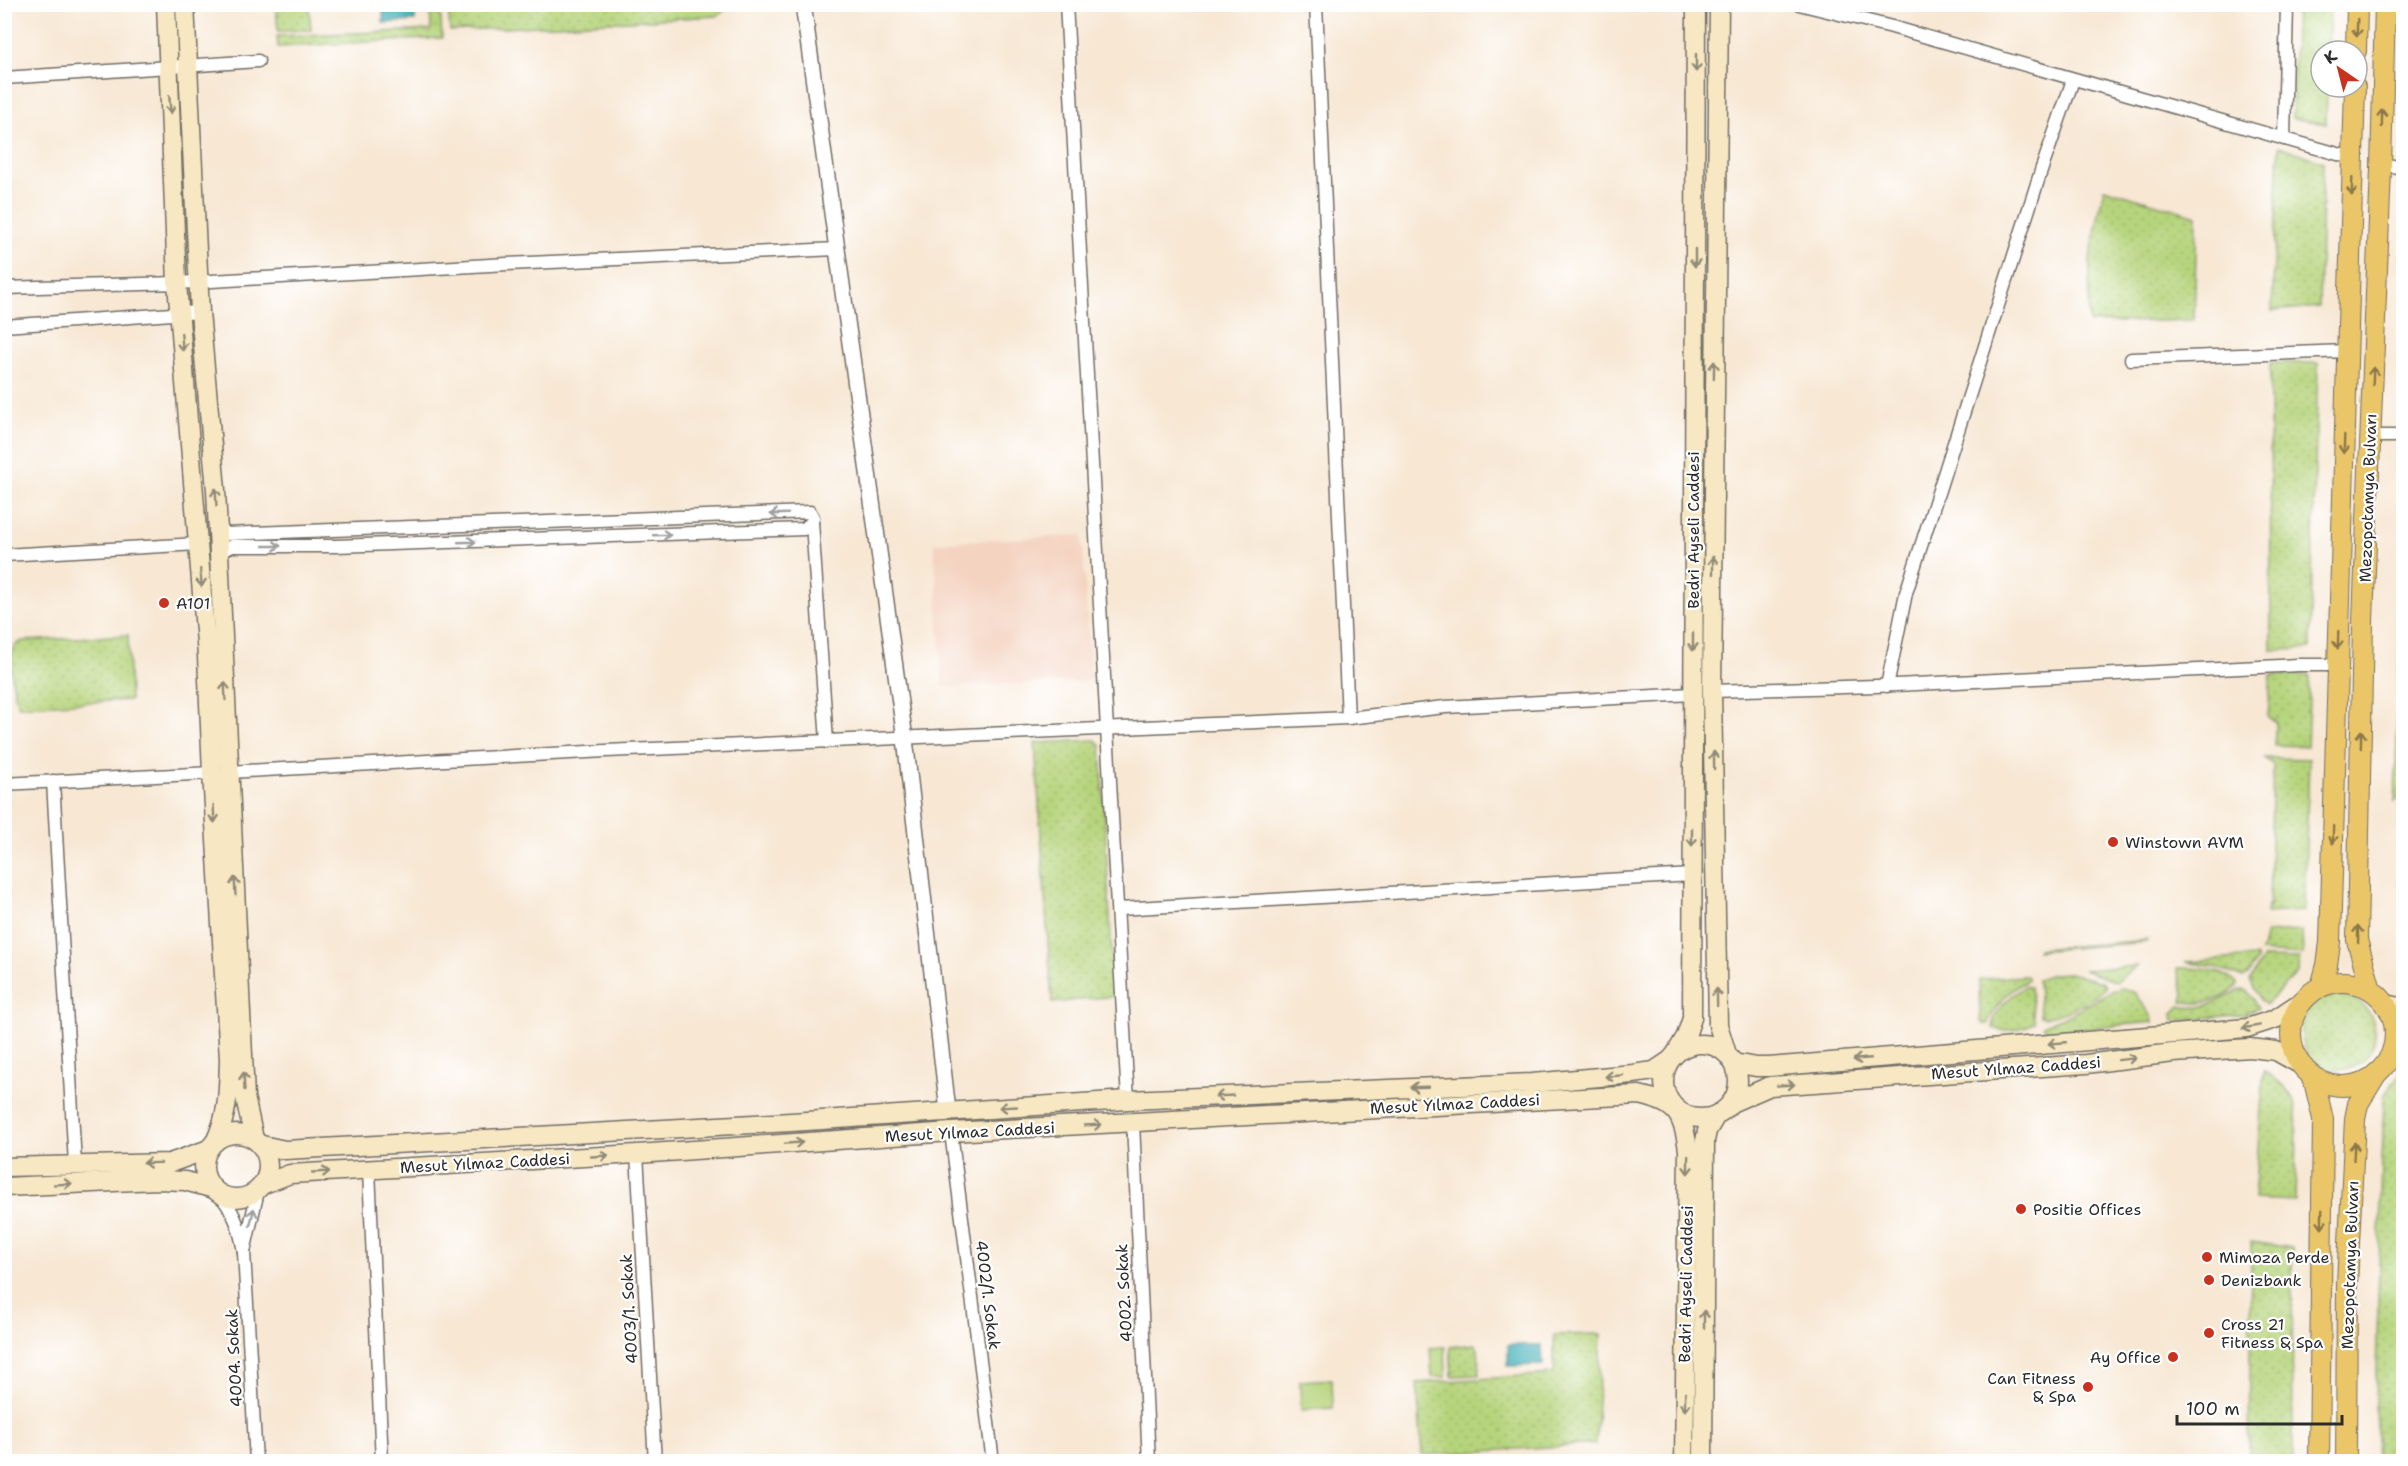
<svg xmlns="http://www.w3.org/2000/svg" width="2408" height="1466" font-family="'Shantell Sans',sans-serif">
  <style>
    .built { fill: #f4d3c0 }
    .grass { fill: url(#grass-dots); stroke: #708053; stroke-width: 1.5 }
    .pitch { fill: #b6d47b; stroke: #708053; stroke-width: 1.5 }
    .water { fill: #3eaeb8; stroke: #346c72; stroke-width: 1.5 }
    .lines { fill: none; stroke-linecap: round; stroke-linejoin: round }
    .minor-casing { stroke: #726d66; stroke-width: 15 }
    .tertiary-casing { stroke: #726d66; stroke-width: 18 }
    .secondary-casing { stroke: #726d66; stroke-width: 21 }
    .primary-casing { stroke: #726d66; stroke-width: 22 }
    .minor { stroke: #fff; stroke-width: 12 }
    .tertiary { stroke: #fff; stroke-width: 15 }
    .secondary { stroke: #f7e8c3; stroke-width: 18 }
    .primary { stroke: #ebc669; stroke-width: 20 }
    .oneway { stroke: #8b784a }
    .oneway2 { stroke: #918a77 }
    .oneway3 { stroke: #a0a0a0 }
    .poi-dot { fill: #c8321e; stroke: #fff; stroke-width: 2 }
    .labels { text-anchor: middle; dominant-baseline: central; stroke-width: 4.5; stroke-linejoin: round; paint-order: stroke }
    .street-label { font-size: 16px; fill: #2b2b2b; stroke: #fff }
    .poi-label { font-size: 16px; fill: #2b2b2b; stroke: #fff; text-anchor: start }
  </style>
  <defs>
    <pattern id="grass-dots" width="8" height="8" patternUnits="userSpaceOnUse" patternTransform="scale(1.5)"><rect width="8" height="8" fill="#b6d47b"/><path d="M2 2h.1M6 6h.1" fill="none" stroke="#9db66a" stroke-width="1.8" stroke-linecap="round"/></pattern>
  </defs>
  <rect width="100%" height="100%" fill="#fff"/>
  <filter id="ink" filterUnits="userSpaceOnUse"><feTurbulence type="fractalNoise" baseFrequency=".0167" numOctaves="2"/><feDisplacementMap in="SourceGraphic" scale="12" xChannelSelector="R" yChannelSelector="G"/><feConvolveMatrix kernelMatrix="1 2 1 2 8 2 1 2 1" color-interpolation-filters="sRGB"/></filter>
  <filter id="wash" filterUnits="userSpaceOnUse"><feTurbulence type="fractalNoise" baseFrequency=".008" numOctaves="4" result="noise"/><feDisplacementMap in="SourceGraphic" scale="24" xChannelSelector="R" yChannelSelector="G"/><feGaussianBlur stdDeviation="1.35" result="paint"/><feColorMatrix in="noise" values="0 0 0 0 0 0 0 0 0 0 0 0 0 0 0 0 0 1.4 0 .05"/><feComposite in="paint" operator="in"/></filter>
  <g filter="url(#wash)">
    <rect width="100%" height="100%" fill="#f7e7d3"/>
    <!-- built -->
    <path class="built" d="M1082,535L1091,681L943,687L934,543Z"/>
    <!-- grass -->
    <g class="grass">
      <path d="M723,4L724,11L717,16L450,31L448,5Z"/>
      <path d="M276,5H309L311,30L278,31Z"/>
      <path d="M430,5H440L442,38L278,47L277,36L431,30Z"/>
      <path d="M2296,5H2330L2328,51H2321V87H2327L2326,124L2292,118Z"/>
      <path d="M2279,146L2323,162L2319,307L2272,311Z"/>
      <path d="M2104,188L2197,216L2194,320L2089,323L2090,258Z"/>
      <path d="M2270,363H2318L2310,649L2271,650Z"/>
      <path d="M2403,541L2404,791L2395,802Z"/>
      <path d="M128,635L130,700L19,706C13,695 9,663 12,651C14,645 18,643 23,641Z"/>
      <path d="M2271,675H2310L2307,746L2274,745L2276,722L2268,717Z"/>
      <path d="M1096,740L1101,746L1114,996L1052,1003L1035,743Z"/>
      <path d="M2265,758L2309,759L2304,911L2266,913L2267,905L2269,906L2273,765Z"/>
      <path d="M2302,931L2303,955L2261,952L2266,933Z"/>
      <path d="M2147,940L2146,942L2037,951L2038,949Z"/>
      <path d="M2256,957L2257,960L2248,975L2243,978L2215,967L2185,962Z"/>
      <path d="M2263,958L2300,959L2297,973L2266,1004L2260,999L2250,980Z"/>
      <path d="M2137,966L2116,982L2083,970Z"/>
      <path d="M2177,968C2197,968 2222,969 2237,983V986C2224,1001 2200,1006 2182,1001L2184,994Z"/>
      <path d="M2069,973L2102,982L2106,987C2095,999 2055,1021 2040,1016L2038,979L2052,974Z"/>
      <path d="M2025,976L2028,977V980C2008,990 1997,1004 1987,1024H1983L1980,1020L1979,982L1981,979Z"/>
      <path d="M2025,986L2030,987L2034,1022C2024,1030 2006,1032 1993,1028C1991,1011 2012,995 2025,986Z"/>
      <path d="M2122,988L2136,993C2140,1004 2152,1011 2153,1022L2046,1032L2043,1025L2073,1013L2109,992Z"/>
      <path d="M2240,990L2247,991L2259,1008L2245,1014L2174,1021L2173,1013L2180,1006C2202,1012 2221,1000 2240,990Z"/>
      <circle cx="2338" cy="1033" r="37"/>
      <path d="M2403,1069V1461H2377L2375,1406L2384,1096Z"/>
      <path d="M2264,1070C2273,1078 2288,1087 2293,1099C2300,1117 2295,1179 2295,1201L2254,1199Z"/>
      <path d="M2251,1242L2292,1248L2293,1461H2249Z"/>
      <path d="M1601,1334L1596,1444L1422,1455L1417,1383L1554,1374V1335Z"/>
      <path d="M1474,1344L1478,1349L1480,1375L1452,1376L1450,1347Z"/>
    </g>
    <!-- pitch -->
    <g class="pitch">
      <path d="M1445,1347L1446,1377H1432L1430,1348Z"/>
      <path d="M1332,1379L1333,1408L1301,1410L1300,1381Z"/>
    </g>
    <!-- water -->
    <g class="water">
      <path d="M415,5V21L383,23V7Z"/>
      <path d="M1508,1345H1542L1543,1365L1508,1366Z"/>
    </g>
  </g>
  <g filter="url(#ink)">
    <g class="lines">
      <!-- minor casing -->
      <g class="minor-casing">
        <g id="minor">
          <path d="M1066,4C1086,370 1110,735 1128,1100"/>
          <path d="M1316,4L1348,718"/>
          <path d="M1799,4L1892,27L2352,158"/>
          <path d="M4,78L258,61"/>
          <path d="M2284,139L2287,4"/>
          <path d="M2381,164L2404,168"/>
          <path d="M4,288L177,283L507,264L837,249"/>
          <path d="M4,326L200,312"/>
          <path d="M2131,359L2347,351"/>
          <path d="M2371,436H2404"/>
          <path d="M812,522L827,742"/>
          <path d="M217,524L226,534L810,512L813,517L812,522L804,529L336,546H232L223,550L219,557"/>
          <path d="M4,555L198,544"/>
          <path d="M1887,686L1906,593L2041,171L2073,80"/>
          <path d="M1712,691L1876,686L2298,665H2337"/>
          <path d="M229,772L606,751L1348,718L1445,707L1692,694"/>
          <path d="M53,781L75,1164"/>
          <path d="M4,784L212,773"/>
          <path d="M1119,909L1692,875"/>
          <path d="M1133,1123L1149,1462"/>
          <path d="M951,1132L993,1462"/>
          <path d="M637,1154L655,1462"/>
          <path d="M369,1170L382,1462"/>
          <path d="M219,1194C235,1212 240,1229 244,1252L258,1191"/>
          <path d="M244,1252L256,1462"/>
        </g>
      </g>
      <!-- tertiary casing -->
      <g class="tertiary-casing">
        <path id="tertiary" d="M803,4L905,739L948,1111"/>
      </g>
      <!-- secondary casing -->
      <g class="secondary-casing">
        <g id="secondary">
          <path d="M166,4L177,283L207,656L212,773L229,1059C228,1091 229,1112 215,1142"/>
          <path d="M185,4L200,312L216,490L245,1097L254,1139"/>
          <path d="M1719,4L1712,691L1718,1025L1727,1054"/>
          <path d="M2386,1004L2404,1008"/>
          <circle cx="1701" cy="1081" r="37"/>
          <path d="M1676,1053L1686,1036L1692,1018L1696,4"/>
          <path d="M2388,1060L2404,1046"/>
          <path d="M1734,1063L1756,1067H1769L2247,1028L2275,1019L2302,1001"/>
          <path d="M1731,1103L1770,1086L2086,1064L2173,1053L2250,1048L2276,1051L2301,1065"/>
          <circle cx="236" cy="1166" r="32"/>
          <path d="M262,1145L285,1150L791,1122L1128,1100L1532,1083L1633,1074L1654,1071L1669,1061"/>
          <path d="M4,1167L170,1163L209,1149"/>
          <path d="M264,1184L290,1174L637,1154L951,1132L1639,1095C1676,1103 1683,1113 1688,1150L1684,1462"/>
          <path d="M4,1187L157,1180L185,1181L211,1188"/>
          <path d="M1703,1462L1705,1141L1707,1131L1717,1114"/>
        </g>
      </g>
      <!-- primary casing -->
      <g class="primary-casing">
        <g id="primary">
          <path d="M2356,51L2357,4"/>
          <circle cx="2343" cy="1034" r="52"/>
          <path d="M2321,987L2327,965L2330,942L2355,87"/>
          <path d="M2371,990L2357,940L2363,620L2381,169L2385,4"/>
          <path d="M2313,1077L2323,1119L2319,1462"/>
          <path d="M2346,1462L2347,1285L2355,1119L2358,1104L2377,1073"/>
        </g>
      </g>
      <!-- minor -->
      <use href="#minor" class="minor"/>
      <!-- tertiary -->
      <use href="#tertiary" class="tertiary"/>
      <!-- secondary -->
      <use href="#secondary" class="secondary"/>
      <!-- primary -->
      <use href="#primary" class="primary"/>
    </g>
    <!-- one-way arrows -->
    <defs><path id="oneway-shaft" d="M-6 0H5M1.5-3L5.5 0L1.5 3" fill="none" stroke-width="1.6" stroke-linecap="round" stroke-linejoin="round" transform="scale(1.5)"/></defs>
    <g class="oneway">
      <use href="#oneway-shaft" transform="translate(2357 28) rotate(92)"/>
      <use href="#oneway-shaft" transform="translate(2382 118) rotate(-89)"/>
      <use href="#oneway-shaft" transform="translate(2352 187) rotate(92)"/>
      <use href="#oneway-shaft" transform="translate(2373 376) rotate(-88)"/>
      <use href="#oneway-shaft" transform="translate(2344 445) rotate(92)"/>
      <use href="#oneway-shaft" transform="translate(2338 640) rotate(92)"/>
      <use href="#oneway-shaft" transform="translate(2361 739) rotate(-89)"/>
      <use href="#oneway-shaft" transform="translate(2333 835) rotate(91)"/>
      <use href="#oneway-shaft" transform="translate(2358 934) rotate(-91)"/>
      <use href="#oneway-shaft" transform="translate(2354 1151) rotate(-87)"/>
      <use href="#oneway-shaft" transform="translate(2322 1219) rotate(91)"/>
    </g>
    <g class="oneway2">
      <use href="#oneway-shaft" transform="translate(1696 63) rotate(90)"/>
      <use href="#oneway-shaft" transform="translate(170 105) rotate(85)"/>
      <use href="#oneway-shaft" transform="translate(1695 258) rotate(90)"/>
      <use href="#oneway-shaft" transform="translate(182 342) rotate(85)"/>
      <use href="#oneway-shaft" transform="translate(1714 370) rotate(-89)"/>
      <use href="#oneway-shaft" transform="translate(216 497) rotate(-93)"/>
      <use href="#oneway-shaft" transform="translate(1713 565) rotate(-90)"/>
      <use href="#oneway-shaft" transform="translate(201 578) rotate(85)"/>
      <use href="#oneway-shaft" transform="translate(1693 642) rotate(90)"/>
      <use href="#oneway-shaft" transform="translate(225 691) rotate(-93)"/>
      <use href="#oneway-shaft" transform="translate(1714 760) rotate(-91)"/>
      <use href="#oneway-shaft" transform="translate(214 814) rotate(87)"/>
      <use href="#oneway-shaft" transform="translate(1692 837) rotate(90)"/>
      <use href="#oneway-shaft" transform="translate(235 886) rotate(-93)"/>
      <use href="#oneway-shaft" transform="translate(1717 997) rotate(-91)"/>
      <use href="#oneway-shaft" transform="translate(2251 1027) rotate(170)"/>
      <use href="#oneway-shaft" transform="translate(2057 1043) rotate(175)"/>
      <use href="#oneway-shaft" transform="translate(1862 1059) rotate(175)"/>
      <use href="#oneway-shaft" transform="translate(2127 1059) rotate(-7)"/>
      <use href="#oneway-shaft" transform="translate(1614 1076) rotate(175)"/>
      <use href="#oneway-shaft" transform="translate(244 1081) rotate(-93)"/>
      <use href="#oneway-shaft" transform="translate(1786 1085) rotate(-4)"/>
      <use href="#oneway-shaft" transform="translate(1419 1087) rotate(178)"/>
      <use href="#oneway-shaft" transform="translate(1224 1096) rotate(177)"/>
      <use href="#oneway-shaft" transform="translate(1008 1107) rotate(177)"/>
      <use href="#oneway-shaft" transform="translate(1093 1125) rotate(-3)"/>
      <use href="#oneway-shaft" transform="translate(794 1143) rotate(-4)"/>
      <use href="#oneway-shaft" transform="translate(600 1156) rotate(-3)"/>
      <use href="#oneway-shaft" transform="translate(152 1163) rotate(179)"/>
      <use href="#oneway-shaft" transform="translate(1688 1165) rotate(91)"/>
      <use href="#oneway-shaft" transform="translate(321 1172) rotate(-3)"/>
      <use href="#oneway-shaft" transform="translate(63 1184) rotate(-3)"/>
      <use href="#oneway-shaft" transform="translate(1704 1319) rotate(-90)"/>
      <use href="#oneway-shaft" transform="translate(1685 1402) rotate(91)"/>
    </g>
    <g class="oneway3">
      <use href="#oneway-shaft" transform="translate(779 514) rotate(178)"/>
      <use href="#oneway-shaft" transform="translate(662 535) rotate(-2)"/>
      <use href="#oneway-shaft" transform="translate(467 542) rotate(-2)"/>
      <use href="#oneway-shaft" transform="translate(272 546)"/>
      <use href="#oneway-shaft" transform="translate(252 1217) rotate(-77)"/>
    </g>
  </g>
  <!-- markers -->
  <g class="poi-dot">
    <circle cx="164" cy="603" r="6"/>
    <circle cx="2113" cy="842" r="6"/>
    <circle cx="2021" cy="1209" r="6"/>
    <circle cx="2207" cy="1257" r="6"/>
    <circle cx="2209" cy="1280" r="6"/>
    <circle cx="2209" cy="1333" r="6"/>
    <circle cx="2173" cy="1357" r="6"/>
    <circle cx="2088" cy="1387" r="6"/>
  </g>
  <g class="labels">
    <!-- street labels -->
    <g class="street-label">
      <text transform="translate(2368 498) rotate(-88)">Mezopotamya Bulvarı</text>
      <text transform="translate(1693 530) rotate(-90)">Bedri Ayseli Caddesi</text>
      <text transform="translate(2016 1068) rotate(-4)">Mesut Yılmaz Caddesi</text>
      <text transform="translate(1455 1104) rotate(-3)">Mesut Yılmaz Caddesi</text>
      <text transform="translate(970 1132) rotate(-3)">Mesut Yılmaz Caddesi</text>
      <text transform="translate(485 1163) rotate(-3)">Mesut Yılmaz Caddesi</text>
      <text transform="translate(2350 1265) rotate(-88)">Mezopotamya Bulvarı</text>
      <text transform="translate(1686 1284) rotate(-89)">Bedri Ayseli Caddesi</text>
      <text transform="translate(1124 1293) rotate(-93)">4002. Sokak</text>
      <text transform="translate(988 1295) rotate(83)">4002/1. Sokak</text>
      <text transform="translate(629 1309) rotate(-93)">4003/1. Sokak</text>
      <text transform="translate(234 1358) rotate(-93)">4004. Sokak</text>
    </g>
    <!-- poi labels -->
    <g class="poi-label">
      <text x="176" y="603">A101</text>
      <text x="2125" y="842">Winstown AVM</text>
      <text x="2033" y="1209">Positie Offices</text>
      <text x="2219" y="1257">Mimoza Perde</text>
      <text x="2221" y="1280">Denizbank</text>
      <text x="2221" y="1324">Cross 21<tspan x="2221" dy="18">Fitness &amp; Spa</tspan></text>
      <text x="2161" y="1357" text-anchor="end">Ay Office</text>
      <text x="2076" y="1378" text-anchor="end">Can Fitness<tspan x="2076" dy="18">&amp; Spa</tspan></text>
    </g>
  </g>
  <!-- margin -->
  <rect width="2408" height="1466" fill="none" stroke="#fff" stroke-width="24"/>
  <!-- north arrow -->
  <g transform="translate(2339 69) rotate(325)"><circle r="28" fill="#ffffff" stroke="#aaaaaa" stroke-width="1.5"/>
  <path d="M0-4.5L10 22L0 15L-10 22Z" fill="#c8321e"/>
  <text y="-9" font-size="16" font-weight="bold" text-anchor="middle" fill="#2b2b2b">K</text>
  </g>
  <!-- scale -->
  <path d="M2177 1415v9h165v-9" fill="none" stroke="#2b2b2b" stroke-width="3"/>
  <text x="2186" y="1415" font-size="18" fill="#2b2b2b" stroke="#ffffff" stroke-width="4.5" paint-order="stroke">100 m</text>
</svg>
